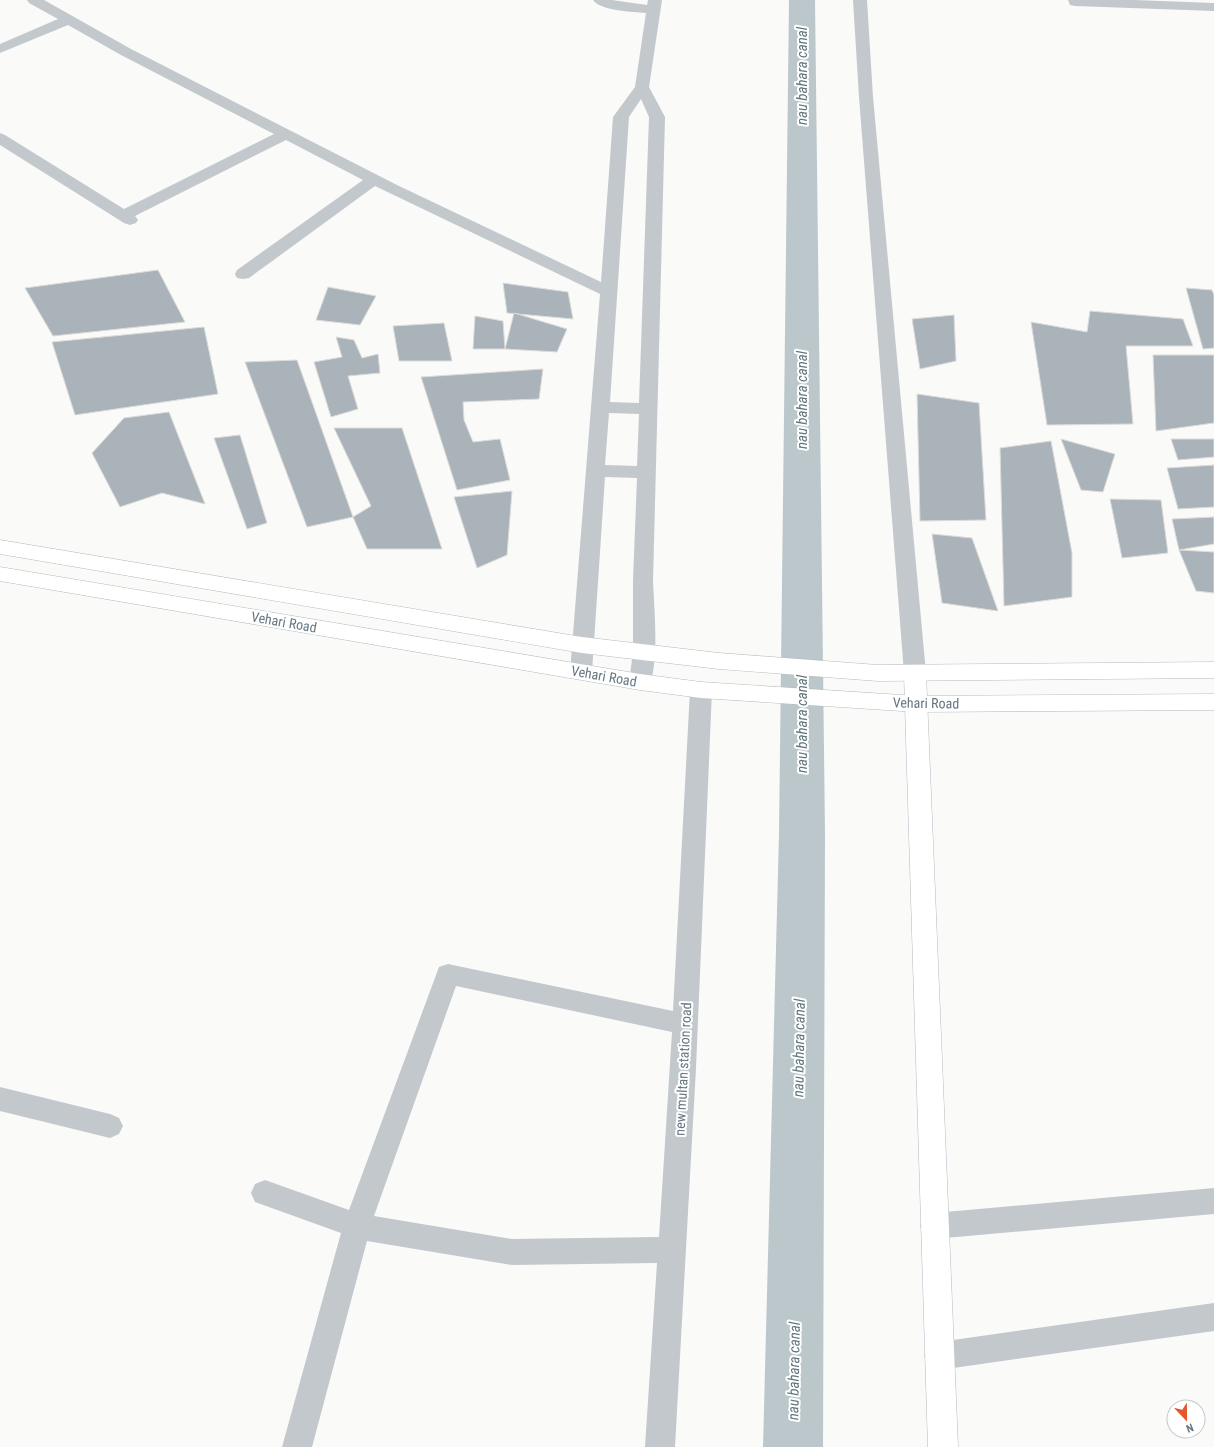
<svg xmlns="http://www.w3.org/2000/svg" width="1214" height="1447" font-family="'Roboto Condensed',sans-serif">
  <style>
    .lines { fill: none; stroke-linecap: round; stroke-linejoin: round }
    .canal { fill: #bbc7cb; fill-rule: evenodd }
    .building { fill: #aab3b9; stroke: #dcdcda }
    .secondary-casing { stroke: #b3babf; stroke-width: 1 }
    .primary-casing { stroke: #b5babe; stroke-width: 1 }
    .street { fill: #c3c8cc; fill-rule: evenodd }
    .secondary { fill: #fff; fill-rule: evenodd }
    .primary { fill: #fff; fill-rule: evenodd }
    .labels { text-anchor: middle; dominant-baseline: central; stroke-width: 4; stroke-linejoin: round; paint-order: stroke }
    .street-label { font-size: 14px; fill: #657683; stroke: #fff }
    .water-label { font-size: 15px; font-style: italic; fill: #60757c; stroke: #fff }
  </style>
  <rect width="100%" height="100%" fill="#fafaf8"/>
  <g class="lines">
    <!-- canal -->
    <path class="canal" d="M789,0H815L825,834L823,1447H763L779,834Z"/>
  </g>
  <!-- building -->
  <g class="building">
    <path d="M158,270L185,322L53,336L25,288Z"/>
    <path d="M503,283L568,292L573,319L507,313Z"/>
    <path d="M328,287L376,296L360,325L316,320Z"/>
    <path d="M1186,288L1212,290L1214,295V348L1203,349Z"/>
    <path d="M1090,311L1183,319L1193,346H1126L1133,424L1047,425L1031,322L1087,332Z"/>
    <path d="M514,313L567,329L557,352L505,349Z"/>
    <path d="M954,315L956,361L920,369L912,319Z"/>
    <path d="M475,316L503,321L505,349H473Z"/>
    <path d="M444,323L452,361H399L393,326Z"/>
    <path d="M204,327L218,394L75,415L52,342Z"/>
    <path d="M336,337L354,340L362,358L378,354L380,373L348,376L358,409L331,417L314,362L342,357Z"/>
    <path d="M1153,355H1214V423L1156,431Z"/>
    <path d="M297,360L353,517L307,527L245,362Z"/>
    <path d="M543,369L539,399L463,402L464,420L473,442L500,439L510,480L457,490L421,377Z"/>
    <path d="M917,394L979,403L986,520L920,521Z"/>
    <path d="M169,412L205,504L162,493L120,507L92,453L124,418Z"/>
    <path d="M334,428H402L442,549H367L353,517L371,506Z"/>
    <path d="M240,435L267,523L247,529L214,438Z"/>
    <path d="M1061,439L1115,454L1103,492L1081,490Z"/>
    <path d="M1171,439H1214V457L1178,460Z"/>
    <path d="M1051,441L1072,553V597L1004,606L1000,448Z"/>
    <path d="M1214,465V507L1178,509L1167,468Z"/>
    <path d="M512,491L507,555L477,568L454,497Z"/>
    <path d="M1110,499L1161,500L1168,553L1122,558Z"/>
    <path d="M1214,517V544L1179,550L1172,519Z"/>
    <path d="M932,534L972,538L998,611L942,603Z"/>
    <path d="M1179,550L1214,552V593L1196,591Z"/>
  </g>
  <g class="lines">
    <!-- secondary casing -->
    <g class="secondary-casing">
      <path id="secondary" d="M915,665L923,668L926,673L958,1447H928L904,673L907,668Z"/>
    </g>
    <!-- primary casing -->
    <g class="primary-casing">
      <g id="primary">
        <path d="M0,540L582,637L719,653L878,665L1214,662V678L878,681L719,669L582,653L0,554Z"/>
        <path d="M0,567L640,674L701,682L917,696L1214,694V710L917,712L701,698L640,690L0,581Z"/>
      </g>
    </g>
    <!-- street -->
    <g class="street">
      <path d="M27,0H44L131,49L397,185L601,282L613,117L635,87L646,13C633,12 601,11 593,0H612L647,5L648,0H662L649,87L665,117L653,581C654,607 660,666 648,688L640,690L632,688L629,682L633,652V581L637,478L605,477L592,672L589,677L581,680L573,677L570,672L600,294L375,186L249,278L243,279L237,278L235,274L237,270L363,180L286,140L135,216L138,220L136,223L130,225L124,223L0,145V133L5,135L124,209L274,134L121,55L68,25L0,53V44L58,19L29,3ZM641,99L649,117L639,403L610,402L629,117ZM609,413L639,414L637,466L605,465Z"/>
      <path d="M853,0H867L873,97L926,673L923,678L915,681L907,678L904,673L859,97Z"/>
      <path d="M1068,0H1134L1214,3V11L1075,6L1070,5Z"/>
      <path d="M701,682L709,684L712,690L696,1068L675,1447H645L657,1263L512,1265L367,1241L312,1447H282L341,1233L255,1202L251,1193L255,1184L265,1180L349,1210L439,967L448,964L673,1011L690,690L693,684ZM456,986L672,1032L659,1237L512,1239L374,1216Z"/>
      <path d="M0,1087L110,1114L119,1118L123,1126L119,1134L110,1138L0,1111Z"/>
      <path d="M1214,1188V1214L934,1239L924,1235L920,1226L924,1217L934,1213Z"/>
      <path d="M1214,1303V1331L939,1370L929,1366L924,1356L929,1346L939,1342Z"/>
    </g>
    <!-- secondary -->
    <use href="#secondary" class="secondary"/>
    <!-- primary -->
    <use href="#primary" class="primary"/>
  </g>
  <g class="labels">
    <!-- street labels -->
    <g class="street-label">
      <text transform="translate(284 622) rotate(10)">Vehari Road</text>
      <text transform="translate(604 676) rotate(10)">Vehari Road</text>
      <text transform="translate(926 703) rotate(1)">Vehari Road</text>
      <text transform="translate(683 1069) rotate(-87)">new multan station road</text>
    </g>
    <!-- water labels -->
    <g class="water-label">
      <text transform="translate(802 76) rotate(-90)">nau bahara canal</text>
      <text transform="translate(802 400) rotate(-90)">nau bahara canal</text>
      <text transform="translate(802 724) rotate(-90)">nau bahara canal</text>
      <text transform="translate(799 1048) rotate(-89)">nau bahara canal</text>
      <text transform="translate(794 1371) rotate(-89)">nau bahara canal</text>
    </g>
  </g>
  <!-- north arrow -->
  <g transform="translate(1186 1419) rotate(158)"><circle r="19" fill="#ffffff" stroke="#c1c8cd"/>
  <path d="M0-3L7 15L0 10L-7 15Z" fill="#e4572e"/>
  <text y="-6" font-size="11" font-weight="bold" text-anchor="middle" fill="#657683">N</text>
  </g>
</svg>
